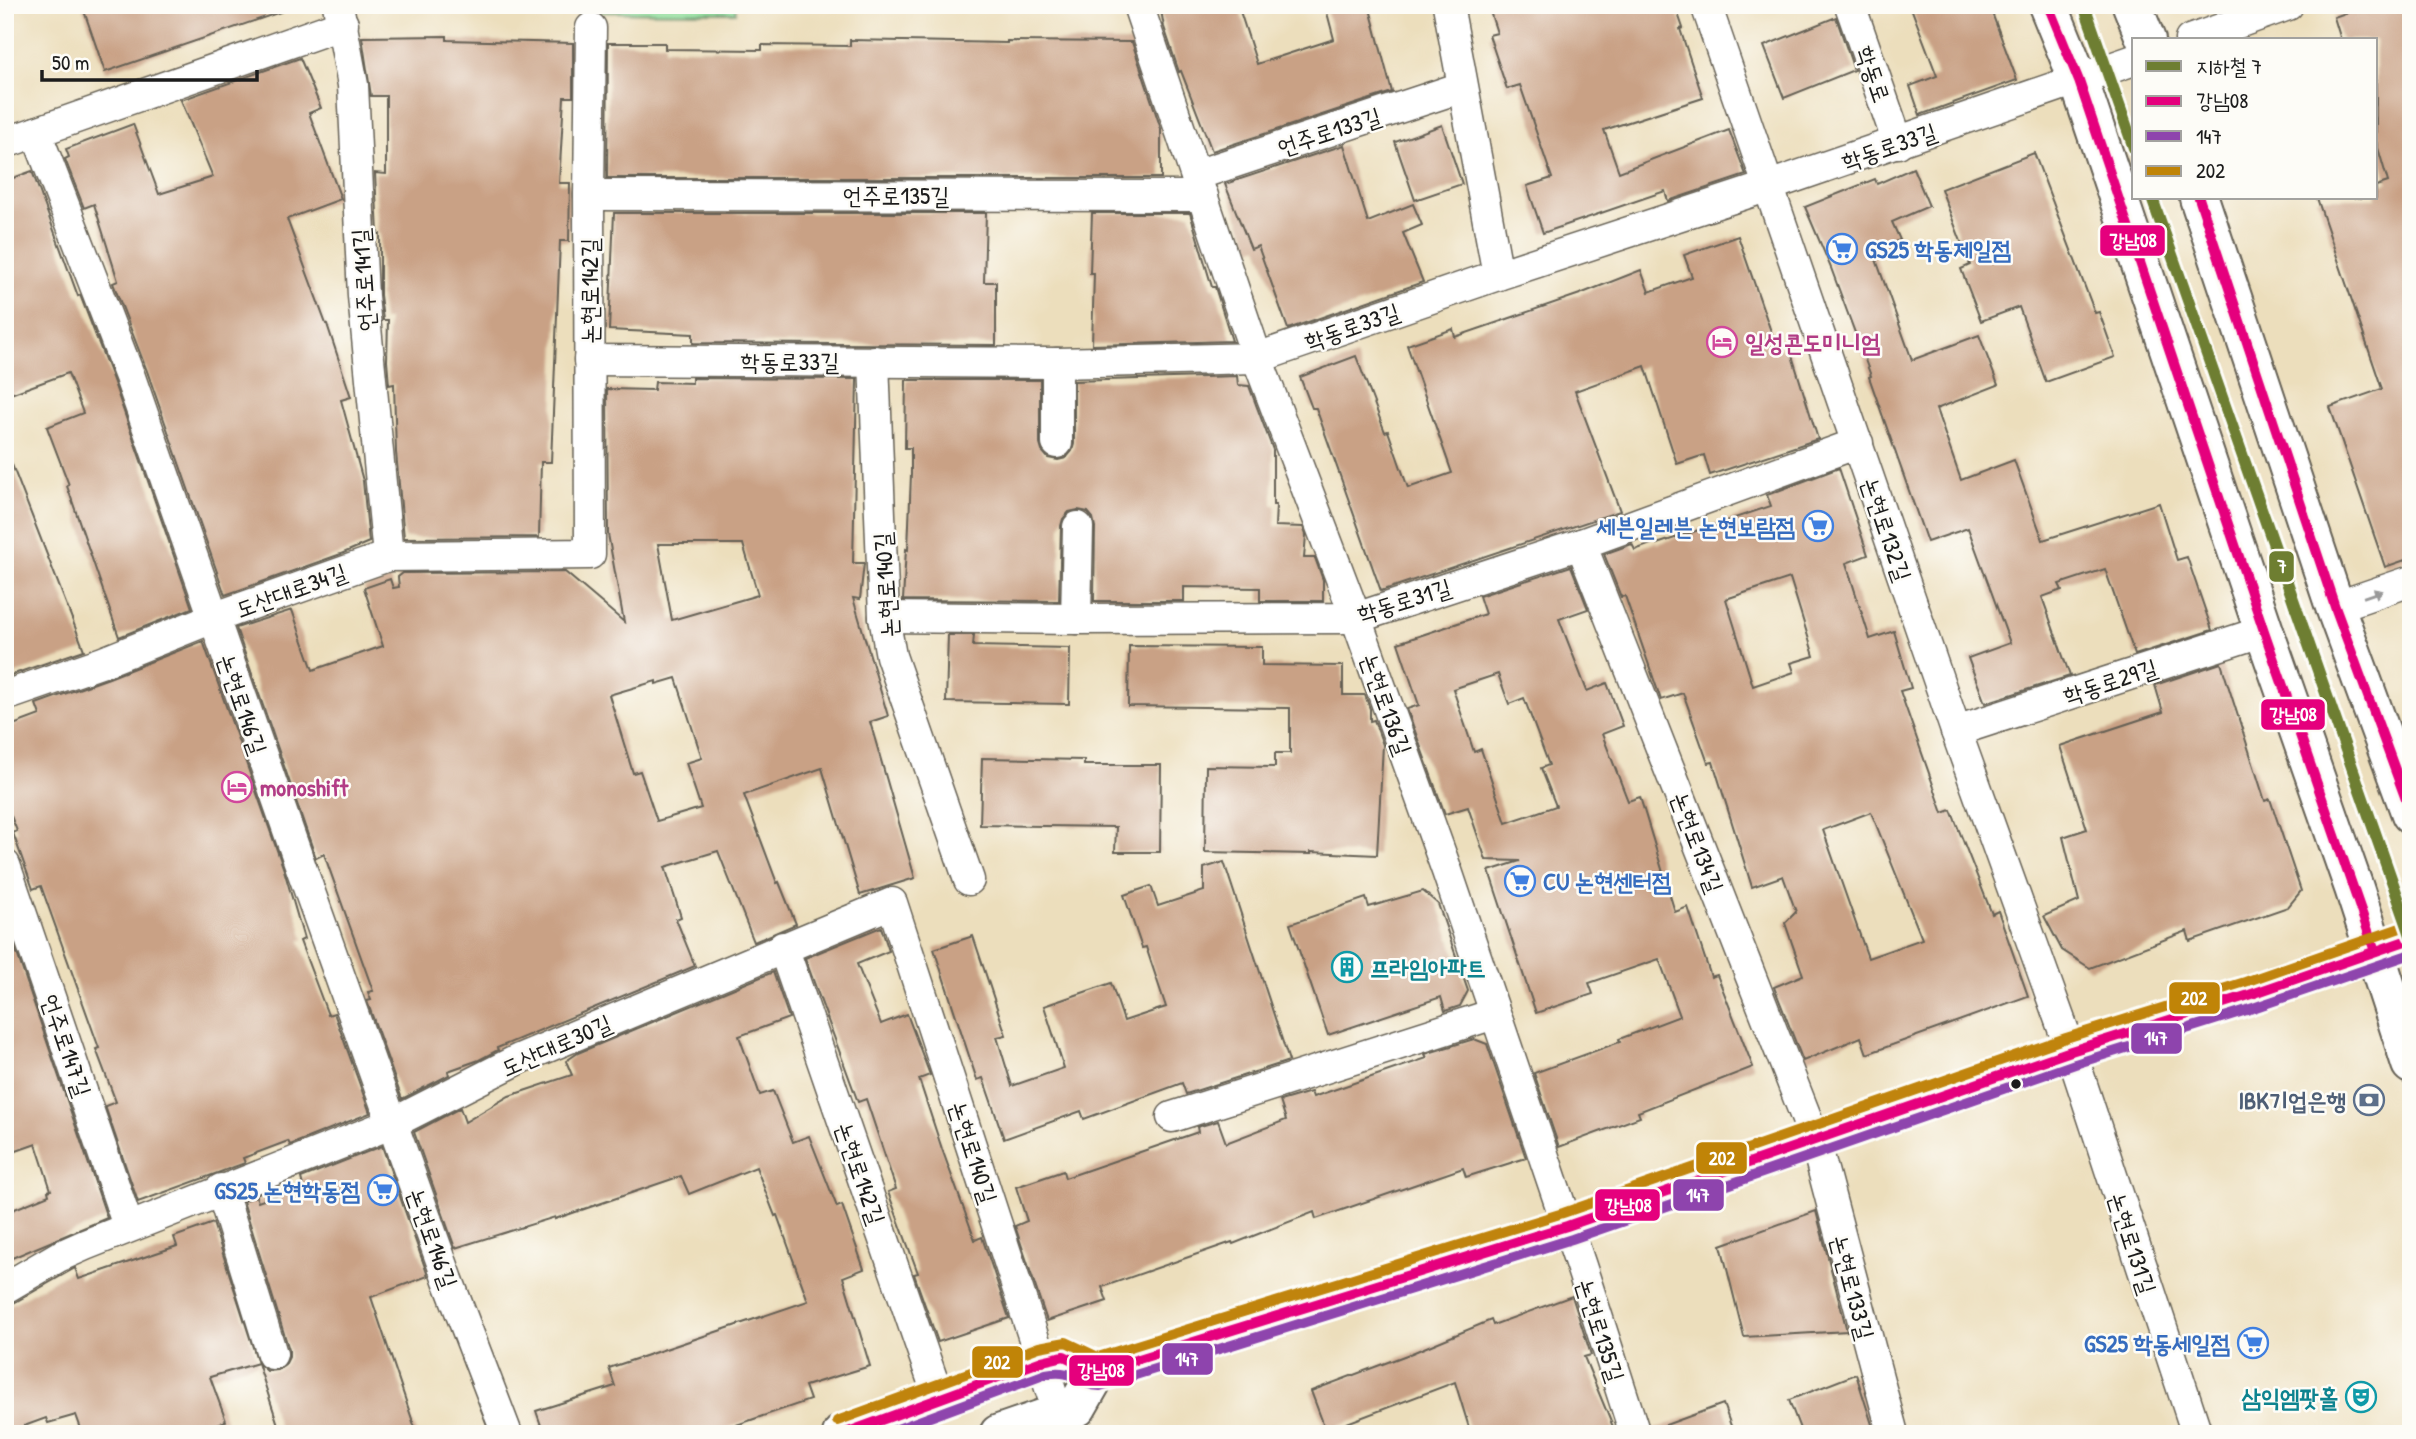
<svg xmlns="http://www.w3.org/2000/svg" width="2416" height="1439" font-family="'Patrick Hand','Poor Story',sans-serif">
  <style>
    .green { fill: #91de9b; stroke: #567d5c; stroke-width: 2 }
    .building { fill: #c9a185; fill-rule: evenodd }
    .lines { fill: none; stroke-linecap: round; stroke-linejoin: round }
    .minor-casing { stroke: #656054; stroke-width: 33 }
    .secondary-casing { stroke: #656054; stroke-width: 42 }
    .primary-casing { stroke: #656054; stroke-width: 42 }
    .minor { stroke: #fff; stroke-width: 30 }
    .secondary { stroke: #fff; stroke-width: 38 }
    .primary { stroke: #fff; stroke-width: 38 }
    .bus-1-casing { stroke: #fdfcf7; stroke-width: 16 }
    .bus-2-casing { stroke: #fdfcf7; stroke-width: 16 }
    .bus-3-casing { stroke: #fdfcf7; stroke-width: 16 }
    .bus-1 { stroke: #e5007d; stroke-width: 10 }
    .bus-2 { stroke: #8e44ad; stroke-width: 10 }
    .bus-3 { stroke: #c08407; stroke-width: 10 }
    .metro-1-casing { stroke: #fdfcf7; stroke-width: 18 }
    .metro-1 { stroke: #6e7e31; stroke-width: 12 }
    .oneway { fill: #999 }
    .bus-dot { fill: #1c1c1c; stroke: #fdfcf7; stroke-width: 2.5 }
    .labels { text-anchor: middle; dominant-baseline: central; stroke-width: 5; stroke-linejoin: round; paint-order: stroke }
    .street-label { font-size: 24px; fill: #1c1c1c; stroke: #fdfcf7 }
    .shop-label { font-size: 24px; font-weight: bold; fill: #366cbe; stroke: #fdfcf7; text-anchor: end }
    .hotel-label { font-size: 24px; font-weight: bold; fill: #b23c85; stroke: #fdfcf7; text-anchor: start }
    .culture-label { font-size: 24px; font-weight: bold; fill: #0d838f; stroke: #fdfcf7; text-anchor: start }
    .service-label { font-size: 24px; font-weight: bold; fill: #4e5e75; stroke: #fdfcf7; text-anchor: end }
    .line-badge { stroke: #fdfcf7; stroke-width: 2.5 }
    .badge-label { font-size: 19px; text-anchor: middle; font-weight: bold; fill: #fff }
  </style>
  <rect width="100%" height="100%" fill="#fdfcf7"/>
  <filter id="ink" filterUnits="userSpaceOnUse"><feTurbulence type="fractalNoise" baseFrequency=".0143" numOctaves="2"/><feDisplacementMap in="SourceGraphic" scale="14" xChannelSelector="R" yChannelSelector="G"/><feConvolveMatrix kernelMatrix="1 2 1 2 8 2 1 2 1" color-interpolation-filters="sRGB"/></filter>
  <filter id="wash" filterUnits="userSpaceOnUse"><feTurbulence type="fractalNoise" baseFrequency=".00686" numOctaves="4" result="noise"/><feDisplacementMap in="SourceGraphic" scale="28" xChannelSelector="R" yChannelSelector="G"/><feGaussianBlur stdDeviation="1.57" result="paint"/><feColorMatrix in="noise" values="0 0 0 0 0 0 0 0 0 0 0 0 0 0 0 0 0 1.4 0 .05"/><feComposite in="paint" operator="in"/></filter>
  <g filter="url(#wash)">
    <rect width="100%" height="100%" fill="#ecdebc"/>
    <!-- green -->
    <path class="green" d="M584,5H735L736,13L586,12Z"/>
    <g id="blocks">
      <!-- building -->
      <g class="building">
        <path d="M82,5H288L289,9L105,72Z"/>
        <path d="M1160,5H1238L1257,64L1334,39L1325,5H1369L1392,92L1212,151L1181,71L1179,72L1164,27Z"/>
        <path d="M1488,5H1675L1683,28L1680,29L1703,98L1604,130L1619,172L1729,130L1746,175L1668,201L1665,191L1543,233L1527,186L1552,178L1520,85L1507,89L1489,35L1497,33Z"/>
        <path d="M1910,5H1989L2017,80L1920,115L1910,86L1937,76Z"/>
        <path d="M2368,5H2404L2411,27V558L2385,567L2330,407L2382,389L2317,198H2376V186L2388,182L2376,141V40H2341L2334,17Z"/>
        <path d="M1836,17L1854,70L1784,98L1764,46Z"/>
        <path d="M447,36V40L573,43V97H564L559,183H570L569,241H560L551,462H541L539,537L404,538L396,452L394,384L389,385L387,361L388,320H383L380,295V234H378L375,173L386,174V96H371L362,37Z"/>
        <path d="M850,40L1007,43V41L1132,42L1161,129V178H607L608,43H665V49L762,50V45L850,46Z"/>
        <path d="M300,58L321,108L309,113L341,199L287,219L326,324H327L351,397L341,400L363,481L369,542L341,554L225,595L147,371L113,283L118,281L94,204L84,208L65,159L69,157L66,149L133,124L159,194L213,177L181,100Z"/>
        <path d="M1442,125L1462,184L1415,200L1395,142Z"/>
        <path d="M1344,145L1368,222L1413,204L1422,225L1403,233L1423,282L1288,329L1258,246L1251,249L1225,184Z"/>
        <path d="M2034,153L2095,313L2099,312L2115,357L2046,382L2019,307L1981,321L1961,269L1970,265L1941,189Z"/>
        <path d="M1913,168L1929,206L1892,222L1900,240L1873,251L1912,360L1979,335L1998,385L1936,409L1961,480L2014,460L2043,540L2159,503L2177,560L2187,557L2212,630L2135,655L2105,569L2059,584L2062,590L2042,597L2070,676L1985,703L1968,658L2010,643L1968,528L1927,542L1869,377L1871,376L1831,268L1805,207L1875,179L1877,184Z"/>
        <path d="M32,171L78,296L80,295L114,383L192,608L119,637L67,486L69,485L47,427L83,413L68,373L5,396V181Z"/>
        <path d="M614,213H986L984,282H996V345L693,343V334L609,330Z"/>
        <path d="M1092,213H1190L1212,287H1215L1232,341L1092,345L1094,273H1090Z"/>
        <path d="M1738,236L1777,349L1789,346L1818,439L1710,475L1704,455L1677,464L1645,366L1575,391L1620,511L1381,591L1316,408H1312L1300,377L1356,356L1385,432L1388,431L1408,488L1452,473L1407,345L1453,329L1455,337L1580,294L1641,270L1649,292L1692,277L1684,255Z"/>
        <path d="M1237,376L1238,385L1249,386L1273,450V505H1276L1275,526L1303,527L1306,535L1304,558H1315L1323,580V601H1260V588L1184,587V601H1094L1095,527L1093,518L1088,512L1078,510L1069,512L1063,519L1061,526L1059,601L903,600L906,549L908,550L911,474V448H905L906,380H1040V444L1042,451L1048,458L1058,460L1066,458L1072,451L1074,444V381Z"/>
        <path d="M692,378L857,379L853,563H864L860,599L853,598L888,716L870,722L915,878L860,895L822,768L744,795L777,883L779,882L796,924L754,942L718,851L665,867L681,917L676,919L695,966L497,1048L498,1050L479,1060L448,1071L449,1075L402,1099L367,1001L371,1000L368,992L373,991L324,854L316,858L236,628L292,610L313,670L383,646L364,588L390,579L393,588L399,587L398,577L403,573L565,572L624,622L608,534L607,389L654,390L655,382L692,383ZM658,544H743L758,595L672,620ZM676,678L702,758L686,763L701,808L657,821L640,771L633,773L609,695L656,681V684Z"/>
        <path d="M5,457H9L84,650L5,677Z"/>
        <path d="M1839,468L1868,555L1846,563L1870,639L1894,631L1911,688L1900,691L1943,813L1951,810L1992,914L1998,911L2028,996L1867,1054L1861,1037L1803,1061L1774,987L1803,975L1785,923L1796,912L1783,876L1752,887L1713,762L1708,763L1683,693L1661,700L1625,596L1621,597L1604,554L1632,544L1635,550L1656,542L1657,544L1771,506L1767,495ZM1790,578L1814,656L1791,663L1794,672L1753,686L1726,599ZM1871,812L1922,939L1868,958L1823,830Z"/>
        <path d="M1571,566L1588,609L1559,619L1587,691L1607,683L1623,726L1602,734L1628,801L1640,797L1675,912L1688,907L1711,977L1717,975L1753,1067L1638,1112L1640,1117L1559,1147L1534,1073L1620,1042L1619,1039L1680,1016L1659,959L1589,983L1593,994L1536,1013L1489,871L1520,861L1486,860L1468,807L1445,814L1407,709L1419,705L1398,643L1485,614L1479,596ZM1498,674L1509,704L1524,698L1549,765L1541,768L1556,806L1506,823L1481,749L1474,752L1453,689Z"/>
        <path d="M948,635H974L973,646L1070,648L1069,704L946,702Z"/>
        <path d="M203,641L284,870L304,939L300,941L328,1015L334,1013L370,1113L290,1145L288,1141L243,1158L245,1163L138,1202L105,1106L116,1102L96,1049L99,1048L41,886L33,889L13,833L17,831L5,801V728L40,715L36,704L109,678Z"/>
        <path d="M1129,646L1262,647V665L1343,666V695H1365L1370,709V721L1374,720L1383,745L1377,855L1311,852V854L1205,852L1206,766L1275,767V753H1290V708L1128,706Z"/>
        <path d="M2221,663L2265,801L2270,799L2301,891L2288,907L2190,941L2187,931L2090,968L2062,950L2044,916L2079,901L2063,837L2087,829L2060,746L2163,712L2155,685Z"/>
        <path d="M982,758L1084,760V765H1161L1160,852H1115L1116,827L980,825Z"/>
        <path d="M1224,862L1289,1061L1186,1094L1182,1083L1084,1119L1081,1111L1004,1139L983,1078L977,1080L934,949L973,936L1006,1035L997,1037L1012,1086L1064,1068L1044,1006L1111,983L1124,1021L1166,1007L1146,947L1142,948L1124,895L1151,886L1158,906L1204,891V868Z"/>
        <path d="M1423,891L1438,904L1468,991L1460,1006L1445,1011L1441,997L1328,1035L1290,924L1366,898L1369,907Z"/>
        <path d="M5,927H8L107,1218L5,1261V1213L49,1195L48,1191L51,1190L36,1144L5,1155Z"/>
        <path d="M881,927L889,951L857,964L881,1024L907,1014L930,1075L919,1079L942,1149L975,1240L982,1237L1009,1318L938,1342L914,1274L918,1273L888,1192L896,1189L866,1099L858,1102L805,958Z"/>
        <path d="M773,972L789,1018L739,1036L760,1095L773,1091L793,1142L809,1136L837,1207L842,1205L864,1269L843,1277L870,1366L805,1386L810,1400L710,1434H544L536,1411L615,1386L609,1368L808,1301L777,1215L775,1216L756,1167L689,1194L681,1176L555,1219V1217L455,1248L414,1132L460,1108L465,1122L509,1096L572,1075L566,1061L578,1053Z"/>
        <path d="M1474,1039L1487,1044L1526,1158L1466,1177L1463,1168L1316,1219L1314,1212L1233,1244L1232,1242L1102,1287L1107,1301L1047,1321L1015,1226L1027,1221L1016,1187L1063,1171L1065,1178L1198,1132L1197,1127L1218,1121L1226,1143L1286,1120L1280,1101L1311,1092L1313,1097L1427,1058L1425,1054Z"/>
        <path d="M382,1146L428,1276L371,1297L417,1434H281L258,1363L267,1371L278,1370L285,1365L289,1357V1350L243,1201L256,1196L258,1202L303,1186L301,1178Z"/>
        <path d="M1816,1211L1847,1331L1744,1337L1721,1245Z"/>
        <path d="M213,1223L258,1363L210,1377L226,1421L191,1434H83L76,1415L48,1423L46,1418L5,1433V1308L75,1268L79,1279L177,1246L174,1237Z"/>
        <path d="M1572,1296L1591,1355L1584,1357L1616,1434H1471L1455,1382L1326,1431L1311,1391L1412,1353L1491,1320L1493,1325Z"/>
        <path d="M1856,1374L1875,1434H1802L1789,1400Z"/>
        <path d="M1723,1404L1734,1434H1652V1430Z"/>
      </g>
    </g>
  </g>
  <g filter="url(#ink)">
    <use href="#blocks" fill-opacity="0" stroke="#656054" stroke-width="2"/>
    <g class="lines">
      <!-- minor casing -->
      <g class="minor-casing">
        <g id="minor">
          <path d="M338,5L353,85L363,296L388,556"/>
          <path d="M1138,5L1257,358L1356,618L1447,871L1581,1266L1635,1434"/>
          <path d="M1448,5L1498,275"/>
          <path d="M1706,5L1956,731L2071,1051L2197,1434"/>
          <path d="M1850,5L1898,143"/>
          <path d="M2190,40L2288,5"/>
          <path d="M36,132L130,377L303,873L448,1280L507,1434"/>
          <path d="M5,143L343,24"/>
          <path d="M1196,175L1462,87"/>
          <path d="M589,195L1203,196"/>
          <path d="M589,360L1057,363L1257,358L1498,275L1769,186L2134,60"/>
          <path d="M874,361L884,617L891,656L969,880"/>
          <path d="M1057,443V363"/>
          <path d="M1581,544L1815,1140L1893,1434"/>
          <path d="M2335,607L2411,581"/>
          <path d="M884,617L1076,619L1356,618L1581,544L1858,443"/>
          <path d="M1076,619L1078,527"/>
          <path d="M5,696L103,662L213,618L388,556L590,554L589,195L591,28"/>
          <path d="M1956,731L2264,631"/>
          <path d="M5,865L128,1226"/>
          <path d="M783,947L939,1399"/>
          <path d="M1172,1117L1494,1014"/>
          <path d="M221,1189L272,1354"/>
          <path d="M5,1288L58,1257L85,1245L393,1123L519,1059L892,903L1065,1434"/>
        </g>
      </g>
      <!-- secondary casing -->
      <g class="secondary-casing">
        <g id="secondary">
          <path d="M2048,5L2079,81L2264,631L2354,888L2411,1064"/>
          <path d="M2132,5L2146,40"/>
          <path d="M2199,198L2335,607L2411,814"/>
        </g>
      </g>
      <!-- primary casing -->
      <g class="primary-casing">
        <g id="primary">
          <path d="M842,1434L1042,1361L1064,1356L1097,1372L1567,1226L2071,1051L2249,995L2411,939"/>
          <path d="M999,1434L1077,1407L1097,1372"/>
        </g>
      </g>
      <!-- minor -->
      <use href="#minor" class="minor"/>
      <!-- secondary -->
      <use href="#secondary" class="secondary"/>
      <!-- primary -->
      <use href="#primary" class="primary"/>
      <!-- bus-1 casing -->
      <g class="bus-1-casing">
        <g id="bus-1">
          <path d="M2048,5L2079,81L2264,631L2375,951"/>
          <path d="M2199,198L2335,607L2411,813"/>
          <path d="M843,1434L1042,1361L1064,1356L1097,1372L1567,1226L2071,1051L2249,995L2411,939"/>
        </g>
      </g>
      <!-- bus-2 casing -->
      <g class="bus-2-casing">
        <path id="bus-2" d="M884,1434L1046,1374C1076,1368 1076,1385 1100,1386L1572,1239L2075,1064L2253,1008L2411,954"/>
      </g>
      <!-- bus-3 casing -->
      <g class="bus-3-casing">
        <path id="bus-3" d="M837,1421L1039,1347L1066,1342L1098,1357L1563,1213L2066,1038L2245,982L2406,926"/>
      </g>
      <!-- bus-1 -->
      <use href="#bus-1" class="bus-1"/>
      <!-- bus-2 -->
      <use href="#bus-2" class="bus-2"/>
      <!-- bus-3 -->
      <use href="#bus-3" class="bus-3"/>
      <!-- metro-1 casing -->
      <g class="metro-1-casing">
        <g id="metro-1">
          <path d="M2084,5L2134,148"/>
          <path d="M2152,198L2411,935"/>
        </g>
      </g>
      <!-- metro-1 -->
      <use href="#metro-1" class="metro-1"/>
    </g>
    <!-- one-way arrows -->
    <defs><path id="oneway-solid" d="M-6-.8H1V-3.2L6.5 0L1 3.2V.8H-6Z" transform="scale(1.75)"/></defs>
    <use class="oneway" href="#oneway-solid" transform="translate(2373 594) rotate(-19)"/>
  </g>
  <!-- icons -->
  <defs>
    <g id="supermarket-ring" transform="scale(1.575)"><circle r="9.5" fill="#fdfcf7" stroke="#3f7fe0" stroke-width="1.5"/><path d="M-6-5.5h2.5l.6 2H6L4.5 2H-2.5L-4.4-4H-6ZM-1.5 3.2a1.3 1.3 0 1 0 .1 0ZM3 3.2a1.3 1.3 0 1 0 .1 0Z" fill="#3f7fe0"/></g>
    <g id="hotel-ring" transform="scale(1.575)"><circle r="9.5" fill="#fdfcf7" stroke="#d1479c" stroke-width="1.5"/><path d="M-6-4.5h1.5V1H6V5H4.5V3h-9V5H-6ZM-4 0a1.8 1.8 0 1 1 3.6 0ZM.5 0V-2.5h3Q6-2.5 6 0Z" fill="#d1479c"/></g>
    <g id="building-ring" transform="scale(1.575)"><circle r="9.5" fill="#fdfcf7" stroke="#0f9aa8" stroke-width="1.5"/><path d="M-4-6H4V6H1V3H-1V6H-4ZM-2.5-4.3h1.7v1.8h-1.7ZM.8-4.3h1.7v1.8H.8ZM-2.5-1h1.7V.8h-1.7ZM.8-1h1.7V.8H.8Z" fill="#0f9aa8"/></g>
    <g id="bank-ring" transform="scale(1.575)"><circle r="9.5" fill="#fdfcf7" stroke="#5c6f8a" stroke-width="1.5"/><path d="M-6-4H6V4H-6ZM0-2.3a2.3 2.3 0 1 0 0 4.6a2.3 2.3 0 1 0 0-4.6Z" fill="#5c6f8a"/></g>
    <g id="theatre-ring" transform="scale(1.575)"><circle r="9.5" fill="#fdfcf7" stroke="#0f9aa8" stroke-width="1.5"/><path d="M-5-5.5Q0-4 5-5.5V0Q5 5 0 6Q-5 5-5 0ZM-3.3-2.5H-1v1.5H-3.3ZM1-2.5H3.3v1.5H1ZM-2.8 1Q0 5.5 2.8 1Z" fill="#0f9aa8"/></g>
  </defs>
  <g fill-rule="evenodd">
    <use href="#supermarket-ring" x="1842" y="249"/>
    <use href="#hotel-ring" x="1722" y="342"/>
    <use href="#supermarket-ring" x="1818" y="526"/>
    <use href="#hotel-ring" x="237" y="787"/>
    <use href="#supermarket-ring" x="1520" y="881"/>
    <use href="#building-ring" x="1347" y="967"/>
    <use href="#bank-ring" x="2369" y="1100"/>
    <use href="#supermarket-ring" x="383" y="1190"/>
    <use href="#supermarket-ring" x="2253" y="1343"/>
    <use href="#theatre-ring" x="2361" y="1397"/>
  </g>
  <!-- markers -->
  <circle class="bus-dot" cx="2016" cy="1084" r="6"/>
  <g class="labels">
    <!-- street labels -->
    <g class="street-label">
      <text transform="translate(1874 74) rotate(71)">학동로</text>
      <text transform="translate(1329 131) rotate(-18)">언주로133길</text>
      <text transform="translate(1889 146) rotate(-19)">학동로33길</text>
      <text x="896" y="195">언주로135길</text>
      <text transform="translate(363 280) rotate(-94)">언주로141길</text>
      <text transform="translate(589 291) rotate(-90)">논현로142길</text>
      <text transform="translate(1352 326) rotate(-19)">학동로33길</text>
      <text x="790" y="361">학동로33길</text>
      <text transform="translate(1887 529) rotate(71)">논현로132길</text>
      <text transform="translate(885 585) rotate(-94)">논현로140길</text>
      <text transform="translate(291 590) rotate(-20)">도산대로34길</text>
      <text transform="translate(1404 600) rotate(-17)">학동로31길</text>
      <text transform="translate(2110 681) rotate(-18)">학동로29길</text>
      <text transform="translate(243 704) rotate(71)">논현로146길</text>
      <text transform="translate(1387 704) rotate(70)">논현로136길</text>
      <text transform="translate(1698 842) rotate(69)">논현로134길</text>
      <text transform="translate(67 1045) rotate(71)">언주로147길</text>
      <text transform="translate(556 1045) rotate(-24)">도산대로30길</text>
      <text transform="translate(974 1152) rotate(72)">논현로140길</text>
      <text transform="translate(861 1173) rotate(71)">논현로142길</text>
      <text transform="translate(433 1238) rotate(70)">논현로146길</text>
      <text transform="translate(2133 1243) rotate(72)">논현로131길</text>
      <text transform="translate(1853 1287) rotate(75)">논현로133길</text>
      <text transform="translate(1601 1330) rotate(72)">논현로135길</text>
    </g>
    <!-- shop labels -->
    <g class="shop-label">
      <text x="1865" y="249" text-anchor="start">GS25 학동제일점</text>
      <text x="1795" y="526">세븐일레븐 논현보람점</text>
      <text x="1543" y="881" text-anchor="start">CU 논현센터점</text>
      <text x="360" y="1190">GS25 논현학동점</text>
      <text x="2230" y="1343">GS25 학동세일점</text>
    </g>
    <!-- hotel labels -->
    <g class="hotel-label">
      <text x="1745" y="342">일성콘도미니엄</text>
      <text x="260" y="787">monoshift</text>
    </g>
    <!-- culture labels -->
    <g class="culture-label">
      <text x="1370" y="967">프라임아파트</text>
      <text x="2338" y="1397" text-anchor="end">삼익엠팟홀</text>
    </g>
    <!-- service labels -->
    <g class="service-label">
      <text x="2346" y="1100">IBK기업은행</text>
    </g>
  </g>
  <g class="line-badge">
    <rect x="2099" y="224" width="67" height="33" rx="7" fill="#e5007d"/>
    <rect x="2268" y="550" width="27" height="33" rx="7" fill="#6e7e31"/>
    <rect x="2260" y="698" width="66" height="33" rx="7" fill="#e5007d"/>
    <rect x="2168" y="981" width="53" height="34" rx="7" fill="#c08407"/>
    <rect x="2130" y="1022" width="53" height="33" rx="7" fill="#8e44ad"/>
    <rect x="1695" y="1141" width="53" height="34" rx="7" fill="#c08407"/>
    <rect x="1672" y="1178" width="53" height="34" rx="7" fill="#8e44ad"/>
    <rect x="1594" y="1188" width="67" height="34" rx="7" fill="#e5007d"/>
    <rect x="1161" y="1342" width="53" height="34" rx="7" fill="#8e44ad"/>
    <rect x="971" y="1345" width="53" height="34" rx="7" fill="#c08407"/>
    <rect x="1068" y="1354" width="67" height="33" rx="7" fill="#e5007d"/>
  </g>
  <g class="badge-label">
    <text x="2133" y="247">강남08</text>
    <text x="2282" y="573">7</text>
    <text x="2293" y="721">강남08</text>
    <text x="2194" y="1005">202</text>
    <text x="2156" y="1045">147</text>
    <text x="1722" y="1165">202</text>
    <text x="1698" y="1202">147</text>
    <text x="1628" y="1212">강남08</text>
    <text x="1187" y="1366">147</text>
    <text x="997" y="1369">202</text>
    <text x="1101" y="1377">강남08</text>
  </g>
  <!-- margin -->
  <rect width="2416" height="1439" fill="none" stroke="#fdfcf7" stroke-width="28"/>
  <!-- legend -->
  <rect x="2132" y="38" width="245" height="161" fill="#fdfcf7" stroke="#a3a29f" stroke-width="2"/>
  <rect x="2146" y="61" width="35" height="10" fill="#6e7e31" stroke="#a3a29f" stroke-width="2"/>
  <text x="2196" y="74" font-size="21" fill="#1c1c1c">지하철 7</text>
  <rect x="2146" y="96" width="35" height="10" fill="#e5007d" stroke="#a3a29f" stroke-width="2"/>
  <text x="2196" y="108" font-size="21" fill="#1c1c1c">강남08</text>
  <rect x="2146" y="131" width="35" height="10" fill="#8e44ad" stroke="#a3a29f" stroke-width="2"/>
  <text x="2196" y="144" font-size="21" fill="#1c1c1c">147</text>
  <rect x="2146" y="166" width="35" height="10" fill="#c08407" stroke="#a3a29f" stroke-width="2"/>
  <text x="2196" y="178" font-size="21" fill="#1c1c1c">202</text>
  <!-- scale -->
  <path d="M42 70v10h215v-10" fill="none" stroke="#1c1c1c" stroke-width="3.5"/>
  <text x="52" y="70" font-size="21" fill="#1c1c1c" stroke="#fdfcf7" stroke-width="5" paint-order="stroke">50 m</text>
</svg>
